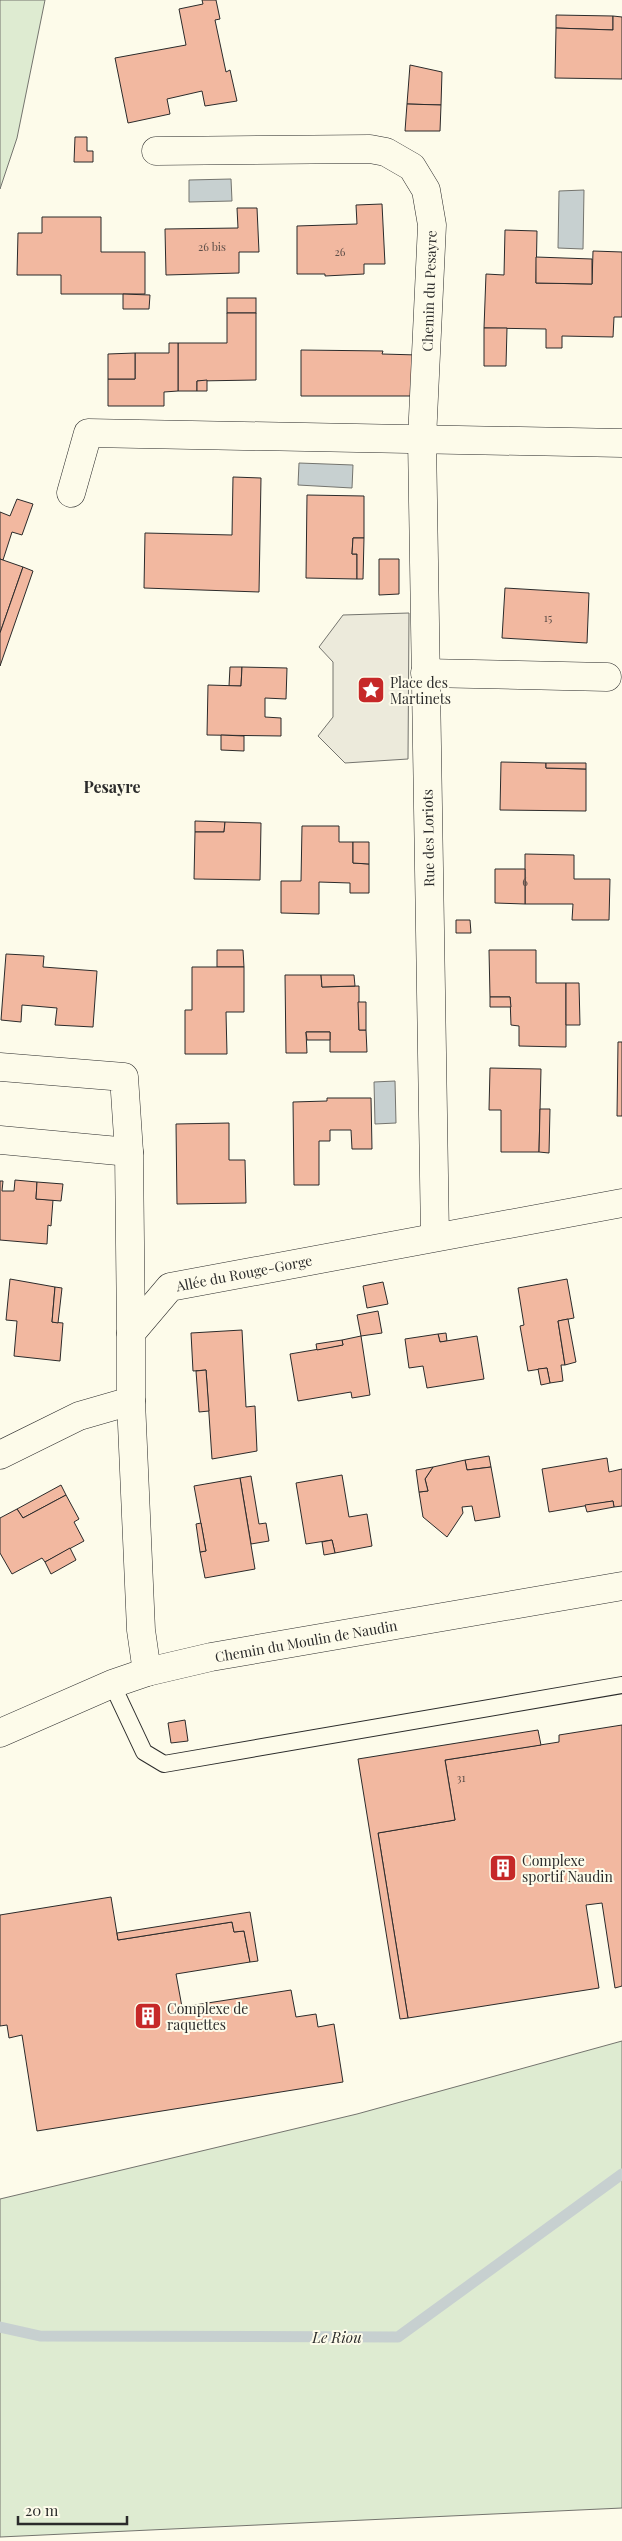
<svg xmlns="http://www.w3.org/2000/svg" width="622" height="2541" font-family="'Playfair Display',serif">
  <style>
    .green { fill: #deebd1; stroke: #74746e }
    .parking { fill: #eceadb; stroke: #74746e }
    .water { fill: #c7d0d0; stroke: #74746e }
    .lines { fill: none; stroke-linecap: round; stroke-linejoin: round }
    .stream { stroke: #c7d0d0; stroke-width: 11 }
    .building { fill: #f2b8a0; stroke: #2b2b2b }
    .service-casing { stroke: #2b2b2b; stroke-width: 18 }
    .minor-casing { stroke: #2b2b2b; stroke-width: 29 }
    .service { stroke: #fdfbea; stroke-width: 16 }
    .minor { stroke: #fdfbea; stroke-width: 28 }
    .labels { text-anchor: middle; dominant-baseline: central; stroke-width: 4; stroke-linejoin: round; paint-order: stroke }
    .number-label { font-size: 11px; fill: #5d4e48 }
    .street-label { font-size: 14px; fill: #2b2b2b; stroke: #fdfbea }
    .poi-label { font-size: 14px; fill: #2b2b2b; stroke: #fdfbea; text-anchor: start }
    .water-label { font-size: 15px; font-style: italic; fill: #2b2b2b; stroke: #fdfbea }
    .quarter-label { font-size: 16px; font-weight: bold; fill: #2b2b2b; stroke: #fdfbea }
  </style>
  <rect width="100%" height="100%" fill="#fdfbea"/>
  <!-- green -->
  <g class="green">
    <path d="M0,0H45L17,138L0,189Z"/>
    <path d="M622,2041V2508L0,2537V2199L357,2114Z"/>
  </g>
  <!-- parking -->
  <path class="parking" d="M409,613L408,759L345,763L318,736L333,717V662L319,647L343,615Z"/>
  <!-- water -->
  <g class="water">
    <path d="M231,179L232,201L189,202V180Z"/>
    <path d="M584,190L583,249L558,248L559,191Z"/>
    <path d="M299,463L353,465L352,488L298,485Z"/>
    <path d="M395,1081L396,1123L375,1124L374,1082Z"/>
  </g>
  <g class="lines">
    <!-- stream -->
    <path class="stream" d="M0,2327L40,2336L398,2337L622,2174"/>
  </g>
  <!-- building -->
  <g class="building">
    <path d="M202,0H216L220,19L215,20L226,72L230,70L237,101L205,106L202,91L167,99L170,114L128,123L115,58L186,45L179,9L203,4Z"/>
    <path d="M556,15L613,16V30L556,28Z"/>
    <path d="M613,16L622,17V79L555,78L556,28L613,30Z"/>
    <path d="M410,65L442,72L441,105L407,104Z"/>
    <path d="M407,104L441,105L440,131H405Z"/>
    <path d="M75,137H87V151H93V162H74Z"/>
    <path d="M382,204L385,264H364V274L325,276V274H297V226L357,224L356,205Z"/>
    <path d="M237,208H257L259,252H239V273L166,275L165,229L238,228Z"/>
    <path d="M42,217H101V252H145V294H61V275H17L18,233H42Z"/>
    <path d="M505,230L537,231L536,283L592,284L593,251L622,252V317H614L613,337L562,336V348H546V329L484,328L486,274L504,275Z"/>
    <path d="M536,257L592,259V284L536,283Z"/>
    <path d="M123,294L150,295L149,309H123Z"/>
    <rect x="227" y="298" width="29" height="15"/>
    <path d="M227,313H256V380L197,381V391H178V343H227Z"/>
    <path d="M484,328H507L506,366H484Z"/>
    <path d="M169,343H178V391L164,392V406H108V379H135V353H169Z"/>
    <path d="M301,350L383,351L382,354L418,355L417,396H301Z"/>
    <path d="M135,353V379H108V354Z"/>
    <path d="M207,380V391H197V381Z"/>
    <path d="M233,477L261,478L259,592L144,588L145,533L232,535Z"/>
    <path d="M307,495L364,496V538H353L352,554H357V579L306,578Z"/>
    <path d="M17,499L33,504L22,535L12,532L3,560L0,559V512L10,516Z"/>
    <path d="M353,538H364L363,579H357V554H352Z"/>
    <path d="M0,559L23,567L0,633Z"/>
    <path d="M379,559H399V594L379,595Z"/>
    <path d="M23,567L33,571L0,666V633Z"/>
    <path d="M505,588L589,593L587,643L502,638Z"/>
    <path d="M230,667H242L241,686H229Z"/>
    <path d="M242,667L287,668L286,699L265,698V717L281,718V736L207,735L208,685L241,686Z"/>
    <path d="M221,735L244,736V751L221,750Z"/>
    <path d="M501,762L546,763V768L586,769V811L500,810Z"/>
    <path d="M546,763H586V769L546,768Z"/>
    <path d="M195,821L225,822L224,832H195Z"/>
    <path d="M225,822L261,823L260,880L194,879L195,832H224Z"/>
    <path d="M302,826H339V842H353V863L369,864V893H350V883L319,882V914L281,913V881H301Z"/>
    <path d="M353,842H369V864L353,863Z"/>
    <path d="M525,854L574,855V879H610L609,920H572L573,904H525Z"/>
    <path d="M495,869H525V904L495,903Z"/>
    <path d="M456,920H470L471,933H456Z"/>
    <path d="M217,950H243L244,967H217Z"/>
    <path d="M489,950H536V983H566V1047L519,1046V1026L511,1025L510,997H490Z"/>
    <path d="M6,954L44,956L43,967L97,971L93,1027L55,1025L57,1008L22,1005L21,1022L1,1020Z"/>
    <path d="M192,967H244V1012H226L227,1054H185V1010H192Z"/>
    <path d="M285,975H321L322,987L359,986V1030H366L367,1052H330V1032H306L307,1053H286Z"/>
    <path d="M321,975H354L355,986L322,987Z"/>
    <path d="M566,983H579L580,1025H566Z"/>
    <path d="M490,997H510L511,1007H490Z"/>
    <path d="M358,1002H366V1030H359Z"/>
    <path d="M306,1032H330V1040H307Z"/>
    <path d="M618,1042H622V1116H617Z"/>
    <path d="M490,1068L541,1069L539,1152H501V1110H489Z"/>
    <path d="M327,1098H371L372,1149H352L351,1130H330V1141H319V1185H294L293,1102L327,1101Z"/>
    <path d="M540,1109H550L549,1153L539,1152Z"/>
    <path d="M229,1123V1160H245L246,1203L177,1204L176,1124Z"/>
    <path d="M15,1180L37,1182L36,1199L53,1200L51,1226L48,1225L47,1244L0,1240V1181H3L2,1191H14Z"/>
    <path d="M37,1182L63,1184L61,1201L36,1199Z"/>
    <path d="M10,1279L55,1287L52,1322L63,1323L60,1361L14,1356L17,1321L6,1320Z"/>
    <path d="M567,1279L574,1318L558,1321L565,1365H561L563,1381L550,1383L547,1368L528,1371L520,1326L524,1325L518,1288Z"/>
    <path d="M383,1282L388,1304L367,1308L363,1286Z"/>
    <path d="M55,1287L62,1288L58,1323L52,1322Z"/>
    <path d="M378,1311L382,1333L361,1336L357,1315Z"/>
    <path d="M568,1319L576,1362L565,1365L558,1321Z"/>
    <path d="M242,1330L246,1407L255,1406L257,1451L212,1459L206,1370L193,1371L191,1333Z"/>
    <path d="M446,1333L447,1341L440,1342L438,1334Z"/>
    <path d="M438,1334L440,1342L477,1336L484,1379L427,1388L423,1366L409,1368L405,1339Z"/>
    <path d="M361,1336L370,1395L352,1398L351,1392L298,1401L290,1354L343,1345L342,1340Z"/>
    <path d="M342,1340L343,1345L317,1350L316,1344Z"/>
    <path d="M547,1368L550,1383L541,1385L538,1369Z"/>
    <path d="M206,1370L209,1411L199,1412L196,1371Z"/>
    <path d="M489,1456L491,1467L467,1470L465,1460Z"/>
    <path d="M607,1458L609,1472L622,1469V1506L614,1507L613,1501L549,1512L542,1469Z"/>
    <path d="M465,1460L467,1470L491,1467L500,1517L475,1521L472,1506L462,1507L463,1513L447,1537L423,1517L419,1492L428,1491L425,1479L433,1467Z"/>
    <path d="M433,1467L425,1479L428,1491L419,1492L416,1470Z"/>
    <path d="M342,1475L349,1517L367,1514L372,1546L335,1553L332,1540L306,1544L296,1483Z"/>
    <path d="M251,1476L259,1524L266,1523L269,1541L251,1544L240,1478Z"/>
    <path d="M240,1478L255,1569L205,1578L200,1552L206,1551L194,1486Z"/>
    <path d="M61,1485L66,1495L23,1518L17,1509Z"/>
    <path d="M66,1495L79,1519L74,1522L84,1541L45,1562L42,1558L12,1574L0,1553V1518L17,1509L23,1518Z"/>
    <path d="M613,1501L614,1507L587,1512L585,1505Z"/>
    <path d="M201,1523L206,1551L200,1552L196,1524Z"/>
    <path d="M332,1540L335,1553L324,1555L322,1542Z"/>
    <path d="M70,1548L76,1560L51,1574L45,1562Z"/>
    <path d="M185,1720L188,1741L171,1743L168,1723Z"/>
    <path d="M622,1725V1986L615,1988L602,1903L586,1905L599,1988L408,2018L378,1833L455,1820L445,1760L559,1742V1735Z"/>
    <path d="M538,1730L541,1745L445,1760L455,1820L378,1833L408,2018L400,2019L358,1759Z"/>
    <path d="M111,1897L118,1940L232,1922L234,1932L244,1931L250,1962L176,1974L182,2007L291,1990L296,2017L316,2014L318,2027L334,2024L343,2082L37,2131L22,2035L9,2038L7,2025L0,2026V1915Z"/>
    <path d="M250,1912L258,1961L250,1962L244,1931L234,1932L232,1922L118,1940L117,1933Z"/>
  </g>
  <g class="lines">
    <!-- service casing -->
    <g class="service-casing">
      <path id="service" d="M112,1684L144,1752L164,1764L622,1685"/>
    </g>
    <!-- minor casing -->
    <g class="minor-casing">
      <g id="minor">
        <path d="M156,151L370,149L386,152L412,167L426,190L432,225L422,439L435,1237"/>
        <path d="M71,493L88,433L622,443"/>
        <path d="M425,673L607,677"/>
        <path d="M0,1067L124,1077L129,1152L131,1333"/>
        <path d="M0,1140L129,1152"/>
        <path d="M0,1455L79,1416L131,1401"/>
        <path d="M147,1672L141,1630L131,1401V1333L170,1287L622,1203"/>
        <path d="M0,1733L112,1684L147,1672L211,1657L622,1586"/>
      </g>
    </g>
    <!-- service -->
    <use href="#service" class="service"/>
    <!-- minor -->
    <use href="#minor" class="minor"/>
  </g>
  <!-- icons -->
  <defs>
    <g id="sight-square" transform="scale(1.4375)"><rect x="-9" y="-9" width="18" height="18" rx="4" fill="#c62828" stroke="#fdfbea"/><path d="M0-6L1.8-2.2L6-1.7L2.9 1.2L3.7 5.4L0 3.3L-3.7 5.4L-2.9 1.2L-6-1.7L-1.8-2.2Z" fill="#fff"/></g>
    <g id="building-square" transform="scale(1.4375)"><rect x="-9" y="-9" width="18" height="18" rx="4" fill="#c62828" stroke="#fdfbea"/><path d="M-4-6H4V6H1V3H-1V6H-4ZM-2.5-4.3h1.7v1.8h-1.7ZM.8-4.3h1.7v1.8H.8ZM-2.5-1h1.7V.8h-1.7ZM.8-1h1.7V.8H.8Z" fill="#fff"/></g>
  </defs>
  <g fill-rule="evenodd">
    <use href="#sight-square" x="371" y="690"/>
    <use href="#building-square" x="503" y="1868"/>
    <use href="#building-square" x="148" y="2016"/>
  </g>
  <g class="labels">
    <!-- number labels -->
    <g class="number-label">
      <text x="212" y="246">26 bis</text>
      <text x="340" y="251">26</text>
      <text x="548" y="617">15</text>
      <text x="525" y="881">6</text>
      <text x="461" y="1777">31</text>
    </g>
    <!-- street labels -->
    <g class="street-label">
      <text transform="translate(429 291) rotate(-88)">Chemin du Pesayre</text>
      <text transform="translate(428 838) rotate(-91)">Rue des Loriots</text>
      <text transform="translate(244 1273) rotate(-11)">Allée du Rouge-Gorge</text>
      <text transform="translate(306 1641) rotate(-10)">Chemin du Moulin de Naudin</text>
    </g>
    <!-- poi labels -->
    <g class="poi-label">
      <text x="390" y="682">Place des<tspan x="390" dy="16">Martinets</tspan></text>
      <text x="522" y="1860">Complexe<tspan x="522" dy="16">sportif Naudin</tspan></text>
      <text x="167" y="2008">Complexe de<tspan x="167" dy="16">raquettes</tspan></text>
    </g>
    <!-- water labels -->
    <g class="water-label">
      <text x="337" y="2337">Le Riou</text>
    </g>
    <!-- quarter labels -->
    <g class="quarter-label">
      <text x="112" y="786">Pesayre</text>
    </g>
  </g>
  <!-- scale -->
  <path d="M18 2516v8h109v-8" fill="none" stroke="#2b2b2b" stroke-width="2.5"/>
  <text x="25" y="2516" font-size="15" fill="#2b2b2b" stroke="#fdfbea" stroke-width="4" paint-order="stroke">20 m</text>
</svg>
